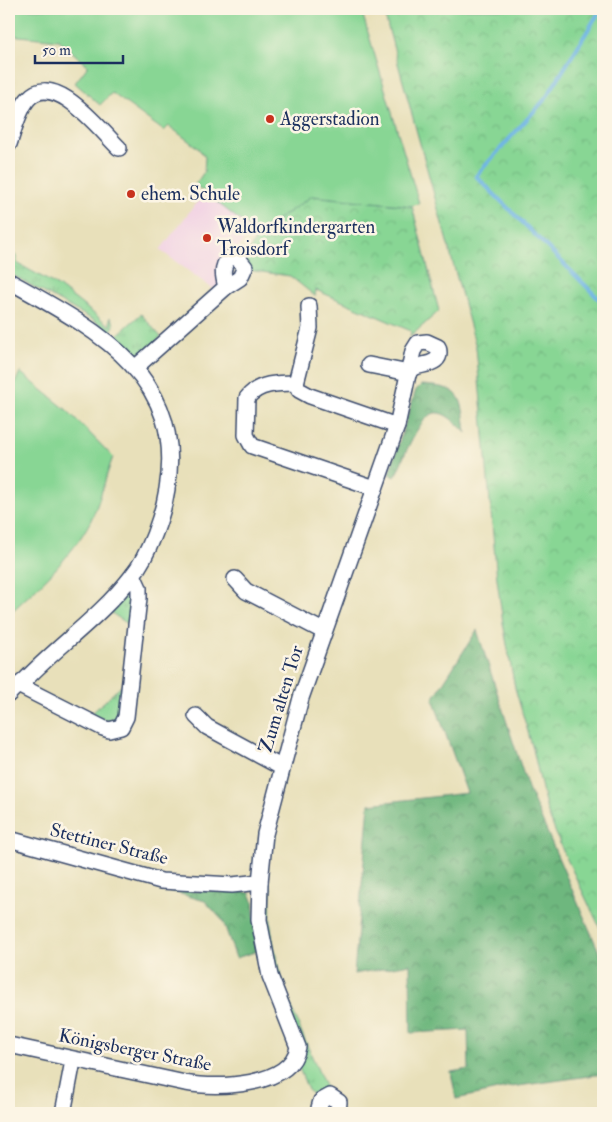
<svg xmlns="http://www.w3.org/2000/svg" width="612" height="1122" font-family="'IM FELL Double Pica',serif">
  <style>
    .built { fill: #f1d0e4 }
    .grass { fill: url(#grass-tufts); stroke: #528279 }
    .forest { fill: url(#forest-crowns); stroke: #44736e }
    .park { fill: url(#park-crowns); stroke: #528279 }
    .garden { fill: #88d694; stroke: #528279 }
    .lines { fill: none; stroke-linecap: round; stroke-linejoin: round }
    .stream { stroke: #6fb5e6; stroke-width: 4 }
    .minor-casing { stroke: #3a4a6c; stroke-width: 18 }
    .minor { stroke: #fff; stroke-width: 15 }
    .poi-dot { fill: #c8321e; stroke: #fcf5e5; stroke-width: 2 }
    .labels { text-anchor: middle; dominant-baseline: central; stroke-width: 5; stroke-linejoin: round; paint-order: stroke }
    .poi-label { font-size: 19px; fill: #1b2f5e; stroke: #fcf5e5; text-anchor: start }
    .street-label { font-size: 19px; fill: #1b2f5e; stroke: #fcf5e5 }
  </style>
  <defs>
    <pattern id="grass-tufts" width="24" height="20" patternUnits="userSpaceOnUse" patternTransform="scale(1.25)"><rect width="24" height="20" fill="#88d694"/><path d="M3 7l-1-3M5 7V3M7 7l1-3M15 17l-1-3M17 17v-4M19 17l1-3" fill="none" stroke="#75b882"/></pattern>
    <pattern id="forest-crowns" width="20" height="18" patternUnits="userSpaceOnUse" patternTransform="scale(1.25)"><rect width="20" height="18" fill="#6eb77e"/><path d="M2 6a3 3 0 1 1 6 0M12 15a3 3 0 1 1 6 0" fill="none" stroke="#5a956a"/></pattern>
    <pattern id="park-crowns" width="20" height="18" patternUnits="userSpaceOnUse" patternTransform="scale(1.25)"><rect width="20" height="18" fill="#88d694"/><path d="M2 6a3 3 0 1 1 6 0M12 15a3 3 0 1 1 6 0" fill="none" stroke="#75b882"/></pattern>
  </defs>
  <rect width="100%" height="100%" fill="#fcf5e5"/>
  <filter id="ink" filterUnits="userSpaceOnUse"><feTurbulence type="fractalNoise" baseFrequency=".02" numOctaves="2"/><feDisplacementMap in="SourceGraphic" scale="10" xChannelSelector="R" yChannelSelector="G"/><feConvolveMatrix kernelMatrix="1 2 1 2 8 2 1 2 1" color-interpolation-filters="sRGB"/></filter>
  <filter id="wash" filterUnits="userSpaceOnUse"><feTurbulence type="fractalNoise" baseFrequency=".0096" numOctaves="4" result="noise"/><feDisplacementMap in="SourceGraphic" scale="20" xChannelSelector="R" yChannelSelector="G"/><feGaussianBlur stdDeviation="1.12" result="paint"/><feColorMatrix in="noise" values="0 0 0 0 0 0 0 0 0 0 0 0 0 0 0 0 0 1.4 0 .05"/><feComposite in="paint" operator="in"/></filter>
  <g filter="url(#wash)">
    <rect width="100%" height="100%" fill="#e8e0ba"/>
    <!-- built -->
    <path class="built" d="M207,189L251,229L237,251L233,248L223,260L218,286L213,289L160,250Z"/>
    <!-- grass -->
    <g class="grass">
      <path d="M9,252L17,256V263L58,286L110,326V317L113,321L114,326L110,332L95,321L9,273Z"/>
      <path d="M141,314L161,337L142,353L137,355L116,336Z"/>
      <path d="M126,594L132,599L128,624L107,610Z"/>
      <path d="M121,686L120,717L115,724L91,714Z"/>
      <path d="M264,888H271C264,959 300,1027 327,1091L314,1095L308,1090L299,1068L303,1052L274,969L266,923Z"/>
    </g>
    <!-- forest -->
    <g class="forest">
      <path d="M421,385C462,387 462,395 466,433C458,425 449,415 439,413C420,409 402,463 395,477L389,474L416,390Z"/>
      <path d="M477,630L528,788L603,961V1074L511,1087L456,1099L451,1072L469,1069L468,1030L411,1033L410,964L354,974L369,804L467,793L433,699Z"/>
      <path d="M170,888L194,891H242L250,893L253,901L258,951L236,958L223,921L205,901L170,891Z"/>
    </g>
    <!-- park -->
    <g class="park">
      <path d="M383,9H603V934L563,851L547,811L533,749L515,688L503,623L497,579L476,347Z"/>
      <path d="M312,196L412,206L439,311L410,337L411,331L316,290L315,296L290,276L248,270L245,260L259,232Z"/>
    </g>
    <!-- garden -->
    <g class="garden">
      <path d="M9,9H361L419,203L412,206L312,196L259,232L251,229L195,185L204,172L205,157L198,148L169,126L164,131L112,93L100,105L75,83L88,66L59,40L9,35Z"/>
      <path d="M20,372L68,411L113,457C105,478 100,502 90,522C71,558 38,587 9,614V397Z"/>
    </g>
    <g class="lines">
      <!-- stream -->
      <path class="stream" d="M601,9L546,98L476,176L603,303"/>
    </g>
  </g>
  <g filter="url(#ink)">
    <g class="lines">
      <!-- minor casing -->
      <g class="minor-casing">
        <g id="minor">
          <path d="M9,144C14,130 18,111 28,99C54,69 101,131 119,148"/>
          <path d="M9,281C93,328 187,375 167,489C163,515 149,555 132,576C102,615 60,644 26,679C20,685 14,687 9,694"/>
          <path d="M369,365L409,373"/>
          <path d="M136,367L226,287L240,278L245,267L237,257L229,258C221,267 223,276 226,287"/>
          <path d="M296,383C278,383 258,383 247,398L246,435L252,446L375,488"/>
          <path d="M296,383L299,390L310,396L397,426"/>
          <path d="M296,383L310,328L309,306"/>
          <path d="M235,579L246,591L323,631"/>
          <path d="M18,685L103,728L109,730L121,727L126,717L139,598V588L133,575"/>
          <path d="M196,716L207,727L281,767"/>
          <path d="M9,839L161,881L232,885L260,882"/>
          <path d="M9,1045L185,1083C217,1089 291,1087 298,1047L270,976L259,920L260,882L265,834L301,698L397,426L413,351L418,343L427,342L438,347C444,366 422,363 410,369"/>
          <path d="M63,1113L73,1061"/>
          <path d="M321,1113L319,1108L321,1101L330,1096L339,1102L338,1113"/>
        </g>
      </g>
      <!-- minor -->
      <use href="#minor" class="minor"/>
    </g>
  </g>
  <!-- markers -->
  <g class="poi-dot">
    <circle cx="270" cy="119" r="5"/>
    <circle cx="131" cy="194" r="5"/>
    <circle cx="207" cy="238" r="5"/>
  </g>
  <g class="labels">
    <!-- poi labels -->
    <g class="poi-label">
      <text x="280" y="119">Aggerstadion</text>
      <text x="141" y="194">ehem. Schule</text>
      <text x="217" y="227">Waldorfkindergarten<tspan x="217" dy="22">Troisdorf</tspan></text>
    </g>
    <!-- street labels -->
    <g class="street-label">
      <text transform="translate(281 699) rotate(-73)">Zum alten Tor</text>
      <text transform="translate(109 844) rotate(14)">Stettiner Straße</text>
      <text transform="translate(135 1050) rotate(11)">Königsberger Straße</text>
    </g>
  </g>
  <!-- margin -->
  <rect width="612" height="1122" fill="none" stroke="#fcf5e5" stroke-width="30"/>
  <!-- scale -->
  <path d="M35 55v8h88v-8" fill="none" stroke="#1b2f5e" stroke-width="2.5"/>
  <text x="42" y="55" font-size="15" fill="#1b2f5e" stroke="#fcf5e5" stroke-width="4" paint-order="stroke">50 m</text>
</svg>
